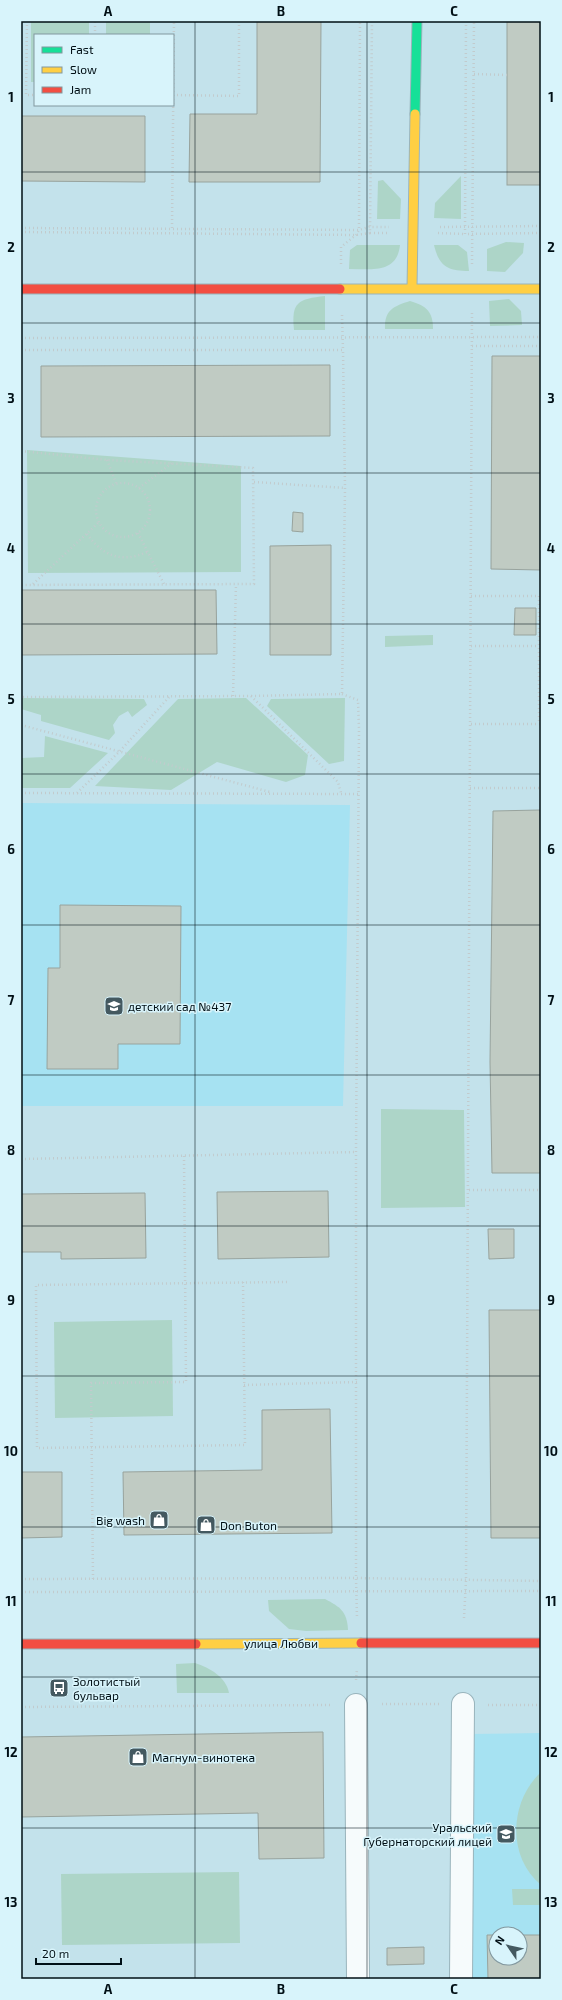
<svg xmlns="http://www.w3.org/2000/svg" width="562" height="2000" font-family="'Exo 2',sans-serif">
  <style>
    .built { fill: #a6e2f2; fill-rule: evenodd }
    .green { fill: #add5c8 }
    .building { fill: #c0cbc3; stroke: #98a39d }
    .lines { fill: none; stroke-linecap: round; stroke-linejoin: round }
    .street-casing { stroke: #99b4bc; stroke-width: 24 }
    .fast-casing { stroke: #99b4bc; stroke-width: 11 }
    .slow-casing { stroke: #99b4bc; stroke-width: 11 }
    .jam-casing { stroke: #99b4bc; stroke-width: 11 }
    .path { stroke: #c2cbcd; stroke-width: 2.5; stroke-dasharray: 1 3; stroke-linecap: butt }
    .street { stroke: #f6fbfc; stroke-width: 22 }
    .fast { stroke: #16e098; stroke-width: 9 }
    .slow { stroke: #ffcf43; stroke-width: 9 }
    .jam { stroke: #f24e42; stroke-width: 9 }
    .grid { fill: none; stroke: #000f15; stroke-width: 1; stroke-opacity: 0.55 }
    .labels { text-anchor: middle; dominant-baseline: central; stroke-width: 3; stroke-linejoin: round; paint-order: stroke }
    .poi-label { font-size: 12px; fill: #000f15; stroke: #d8f4fb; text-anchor: start }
    .street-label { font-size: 12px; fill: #000f15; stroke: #d8f4fb }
    .neatline { fill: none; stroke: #000f15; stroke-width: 1.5 }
    .grid-label { font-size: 13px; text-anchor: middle; font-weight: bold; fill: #000f15 }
  </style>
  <rect width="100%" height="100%" fill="#c3e2eb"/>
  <!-- built -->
  <g class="built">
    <path d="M21,803L350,805L343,1106H21Z"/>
    <path d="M541,1733V1979H472L471,1734ZM496,1934H520V1958H496Z"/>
  </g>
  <!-- green -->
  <g class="green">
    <path d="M31,21H89V35H35V82H31Z"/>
    <rect x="106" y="21" width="44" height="14"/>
    <path d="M461,176V219L434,218L435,203Z"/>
    <path d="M383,180L401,199L400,219H377L378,181Z"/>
    <path d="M506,242L524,243L523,253L505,272L487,271V249Z"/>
    <path d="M357,245H400C397,274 371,269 349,269L350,250Z"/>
    <path d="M434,245H458L467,252L469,271C447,271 439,266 434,245Z"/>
    <path d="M325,296V330H294C291,302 298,299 325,296Z"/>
    <path d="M509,299L521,311L522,325L490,326L489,301Z"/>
    <path d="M410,301C427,306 433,312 433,329H385C384,310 394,306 410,301Z"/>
    <path d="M27,450L241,466V572L28,573Z"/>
    <path d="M433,635V645L385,647V636Z"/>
    <path d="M21,698L144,699L147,705L132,717L128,711L119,716L113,725L115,733L109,740L41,721V715L21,709Z"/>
    <path d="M246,698L308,755L305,775L286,782L217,762L171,790L95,786L178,699Z"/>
    <path d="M345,698L344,761L329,764L267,706L271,699Z"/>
    <path d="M45,736L108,753L70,788H21V758L44,757Z"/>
    <path d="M381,1109L464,1110L465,1207L381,1208Z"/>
    <path d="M172,1320L173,1416L55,1418L54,1322Z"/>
    <path d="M325,1599C340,1607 347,1611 348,1630L306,1631L289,1629L269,1611L268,1600Z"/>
    <path d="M195,1663C210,1668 226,1677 229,1693H177L176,1664Z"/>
    <path d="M541,1772V1885C507,1857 509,1802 541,1772Z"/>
    <path d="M239,1872L240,1943L62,1945L61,1874Z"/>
    <path d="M512,1889H541V1905H513Z"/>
  </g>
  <!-- building -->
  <g class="building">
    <path d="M257,21H321L320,182H189L190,114H257Z"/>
    <rect x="507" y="21" width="34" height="164"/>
    <path d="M21,116H145V182L21,181Z"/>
    <path d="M492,356H541V570L491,569Z"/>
    <path d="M330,365V436L41,437V366Z"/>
    <path d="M293,512L303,513V532L292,531Z"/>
    <path d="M331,545V655H270V546Z"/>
    <path d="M21,590H216L217,654L21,655Z"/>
    <path d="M515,608H536V635H514Z"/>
    <path d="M540,810L541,1173H492L490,1062L493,811Z"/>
    <path d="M60,905L181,906L180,1044H118V1069H47L48,968H60Z"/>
    <path d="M328,1191L329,1257L218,1259L217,1192Z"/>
    <path d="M145,1193L146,1258L61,1259V1252H21V1194Z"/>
    <path d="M488,1229H514V1258L489,1259Z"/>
    <path d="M489,1310H541V1538H491Z"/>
    <path d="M330,1409L332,1533L124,1535L123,1472L262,1470V1410Z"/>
    <path d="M21,1472H62V1537L21,1538Z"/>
    <path d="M323,1732L324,1858L259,1859L258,1813L21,1817V1737Z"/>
    <path d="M487,1935H496V1958H520V1935H541V1979H488Z"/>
    <path d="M424,1947V1964L387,1965V1948Z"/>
  </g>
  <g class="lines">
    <!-- street casing -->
    <g class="street-casing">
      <g id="street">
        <path d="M356,1705L358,1979"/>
        <path d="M461,1979L463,1704"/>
      </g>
    </g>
    <!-- fast casing -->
    <g class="fast-casing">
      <path id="fast" d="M415,114L417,21"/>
    </g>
    <!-- slow casing -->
    <g class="slow-casing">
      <g id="slow">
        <path d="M412,288L415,114"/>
        <path d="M340,289H541"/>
        <path d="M196,1644L361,1643"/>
      </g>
    </g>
    <!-- jam casing -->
    <g class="jam-casing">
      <g id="jam">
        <path d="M21,289H340"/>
        <path d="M361,1643H541"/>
        <path d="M21,1644H196"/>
      </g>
    </g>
    <!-- path -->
    <g class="path">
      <path d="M27,21L26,95H35"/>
      <path d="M466,21L465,234L541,233"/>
      <path d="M95,35V21"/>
      <path d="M474,74L507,75"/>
      <path d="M173,95L239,96V21"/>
      <path d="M440,227L541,226"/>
      <path d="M21,228L359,230L369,227H389"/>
      <path d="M172,228L174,21"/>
      <path d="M21,232L356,235L370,233L372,21"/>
      <path d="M370,233H387"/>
      <path d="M438,233L465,234"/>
      <path d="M341,264V247L356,235L359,230L360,21"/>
      <path d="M472,264L474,21"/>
      <path d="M342,315L343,350"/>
      <path d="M21,338L541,337"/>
      <path d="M472,346H541"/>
      <path d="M21,350H343L345,488L342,694L251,696L21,697"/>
      <path d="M21,451L107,460L253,468L254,584L21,585"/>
      <path d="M107,460L116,483"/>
      <path d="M254,482L345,488"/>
      <circle cx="123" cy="510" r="27"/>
      <path d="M139,488L172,463"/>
      <path d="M138,533L164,584"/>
      <path d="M87,534C102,555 121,564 147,552"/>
      <path d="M33,584L98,523"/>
      <path d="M471,596H539V724"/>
      <path d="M471,646H539"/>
      <path d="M342,694L358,700L359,729L356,1152V1578L541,1581"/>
      <path d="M233,696L236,584"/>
      <path d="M251,696L338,782L341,793"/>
      <path d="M471,724H541"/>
      <path d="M21,725L270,792"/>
      <path d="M470,788H541"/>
      <path d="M21,793L359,794"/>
      <path d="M77,793L119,752L170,696"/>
      <path d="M21,1159L356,1152"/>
      <path d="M469,1190H541"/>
      <path d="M243,1282L245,1445L37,1448L36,1285C120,1284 204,1283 288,1282"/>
      <path d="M244,1385L357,1382"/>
      <path d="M21,1579L356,1578L357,1618"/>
      <path d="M93,1579L91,1383L186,1382L184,1156"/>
      <path d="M21,1592L541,1591"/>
      <path d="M464,1618L466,1581L472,313"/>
      <path d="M356,1680L357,1669"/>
      <path d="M382,1704H439"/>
      <path d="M488,1705H541"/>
      <path d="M21,1707L330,1705"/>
    </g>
    <!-- street -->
    <use href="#street" class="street"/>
    <!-- fast -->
    <use href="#fast" class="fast"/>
    <!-- slow -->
    <use href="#slow" class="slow"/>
    <!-- jam -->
    <use href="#jam" class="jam"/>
  </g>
  <!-- grid -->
  <path class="grid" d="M195,21V1979M367,21V1979M21,172H541M21,323H541M21,473H541M21,624H541M21,774H541M21,925H541M21,1075H541M21,1226H541M21,1376H541M21,1527H541M21,1677H541M21,1828H541"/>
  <!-- icons -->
  <defs>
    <g id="school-square" transform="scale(1)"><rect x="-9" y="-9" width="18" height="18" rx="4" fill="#445960" stroke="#d8f4fb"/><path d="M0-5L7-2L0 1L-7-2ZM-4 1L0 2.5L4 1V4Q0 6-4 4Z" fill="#fff"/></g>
    <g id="shop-square" transform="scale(1)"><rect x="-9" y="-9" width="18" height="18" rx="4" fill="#445960" stroke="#d8f4fb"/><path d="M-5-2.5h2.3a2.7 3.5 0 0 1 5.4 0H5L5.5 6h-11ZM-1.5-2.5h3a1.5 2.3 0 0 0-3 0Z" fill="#fff"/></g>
    <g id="bus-square" transform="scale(1)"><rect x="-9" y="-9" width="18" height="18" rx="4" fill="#445960" stroke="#d8f4fb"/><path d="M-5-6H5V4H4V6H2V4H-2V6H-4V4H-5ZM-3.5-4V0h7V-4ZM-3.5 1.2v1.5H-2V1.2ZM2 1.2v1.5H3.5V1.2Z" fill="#fff"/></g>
  </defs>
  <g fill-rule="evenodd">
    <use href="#school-square" x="114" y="1006"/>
    <use href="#shop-square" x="159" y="1520"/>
    <use href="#shop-square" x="206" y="1525"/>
    <use href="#bus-square" x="59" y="1688"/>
    <use href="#shop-square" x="138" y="1757"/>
    <use href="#school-square" x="506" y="1834"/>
  </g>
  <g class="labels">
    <!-- poi labels -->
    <g class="poi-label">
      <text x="128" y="1006">детский сад №437</text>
      <text x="145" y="1520" text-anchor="end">Big wash</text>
      <text x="220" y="1525">Don Buton</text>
      <text x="73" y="1681">Золотистый<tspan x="73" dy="14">бульвар</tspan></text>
      <text x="152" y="1757">Магнум-винотека</text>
      <text x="492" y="1827" text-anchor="end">Уральский<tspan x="492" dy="14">Губернаторский лицей</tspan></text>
    </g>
    <!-- street labels -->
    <g class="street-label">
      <text x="281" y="1643">улица Любви</text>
    </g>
  </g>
  <!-- border -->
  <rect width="562" height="2000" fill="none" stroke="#d8f4fb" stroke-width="44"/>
  <!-- legend -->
  <rect x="34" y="34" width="140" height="72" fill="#d8f4fb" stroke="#82989f"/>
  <rect x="42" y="47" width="20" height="6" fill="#16e098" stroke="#82989f"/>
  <text x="70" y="54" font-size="12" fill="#000f15">Fast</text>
  <rect x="42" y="67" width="20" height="6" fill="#ffcf43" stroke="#82989f"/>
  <text x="70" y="74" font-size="12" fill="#000f15">Slow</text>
  <rect x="42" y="87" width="20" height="6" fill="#f24e42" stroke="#82989f"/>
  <text x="70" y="94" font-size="12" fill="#000f15">Jam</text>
  <!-- north arrow -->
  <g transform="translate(508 1946) rotate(304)"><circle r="19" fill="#d8f4fb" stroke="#82989f"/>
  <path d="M0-3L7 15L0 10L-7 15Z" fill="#445960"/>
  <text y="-6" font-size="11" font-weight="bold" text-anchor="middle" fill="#000f15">N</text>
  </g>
  <!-- scale -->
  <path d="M36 1958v6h85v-6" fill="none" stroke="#000f15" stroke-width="2"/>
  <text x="42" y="1958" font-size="12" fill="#000f15" stroke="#d8f4fb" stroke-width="3" paint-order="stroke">20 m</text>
  <rect x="22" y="22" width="518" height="1956" class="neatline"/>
  <g class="grid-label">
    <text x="108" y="16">A</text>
    <text x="281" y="16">B</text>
    <text x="454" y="16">C</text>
    <text x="11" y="102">1</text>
    <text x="551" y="102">1</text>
    <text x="11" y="252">2</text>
    <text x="551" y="252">2</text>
    <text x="11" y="403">3</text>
    <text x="551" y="403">3</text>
    <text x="11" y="553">4</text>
    <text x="551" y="553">4</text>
    <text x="11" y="704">5</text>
    <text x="551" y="704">5</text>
    <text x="11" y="854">6</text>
    <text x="551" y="854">6</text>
    <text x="11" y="1005">7</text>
    <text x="551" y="1005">7</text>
    <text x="11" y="1155">8</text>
    <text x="551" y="1155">8</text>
    <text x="11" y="1305">9</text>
    <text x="551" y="1305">9</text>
    <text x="11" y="1456">10</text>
    <text x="551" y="1456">10</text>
    <text x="11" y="1606">11</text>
    <text x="551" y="1606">11</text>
    <text x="11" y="1757">12</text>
    <text x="551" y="1757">12</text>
    <text x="11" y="1907">13</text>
    <text x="551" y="1907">13</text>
    <text x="108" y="1994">A</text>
    <text x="281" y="1994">B</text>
    <text x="454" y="1994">C</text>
  </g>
</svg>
